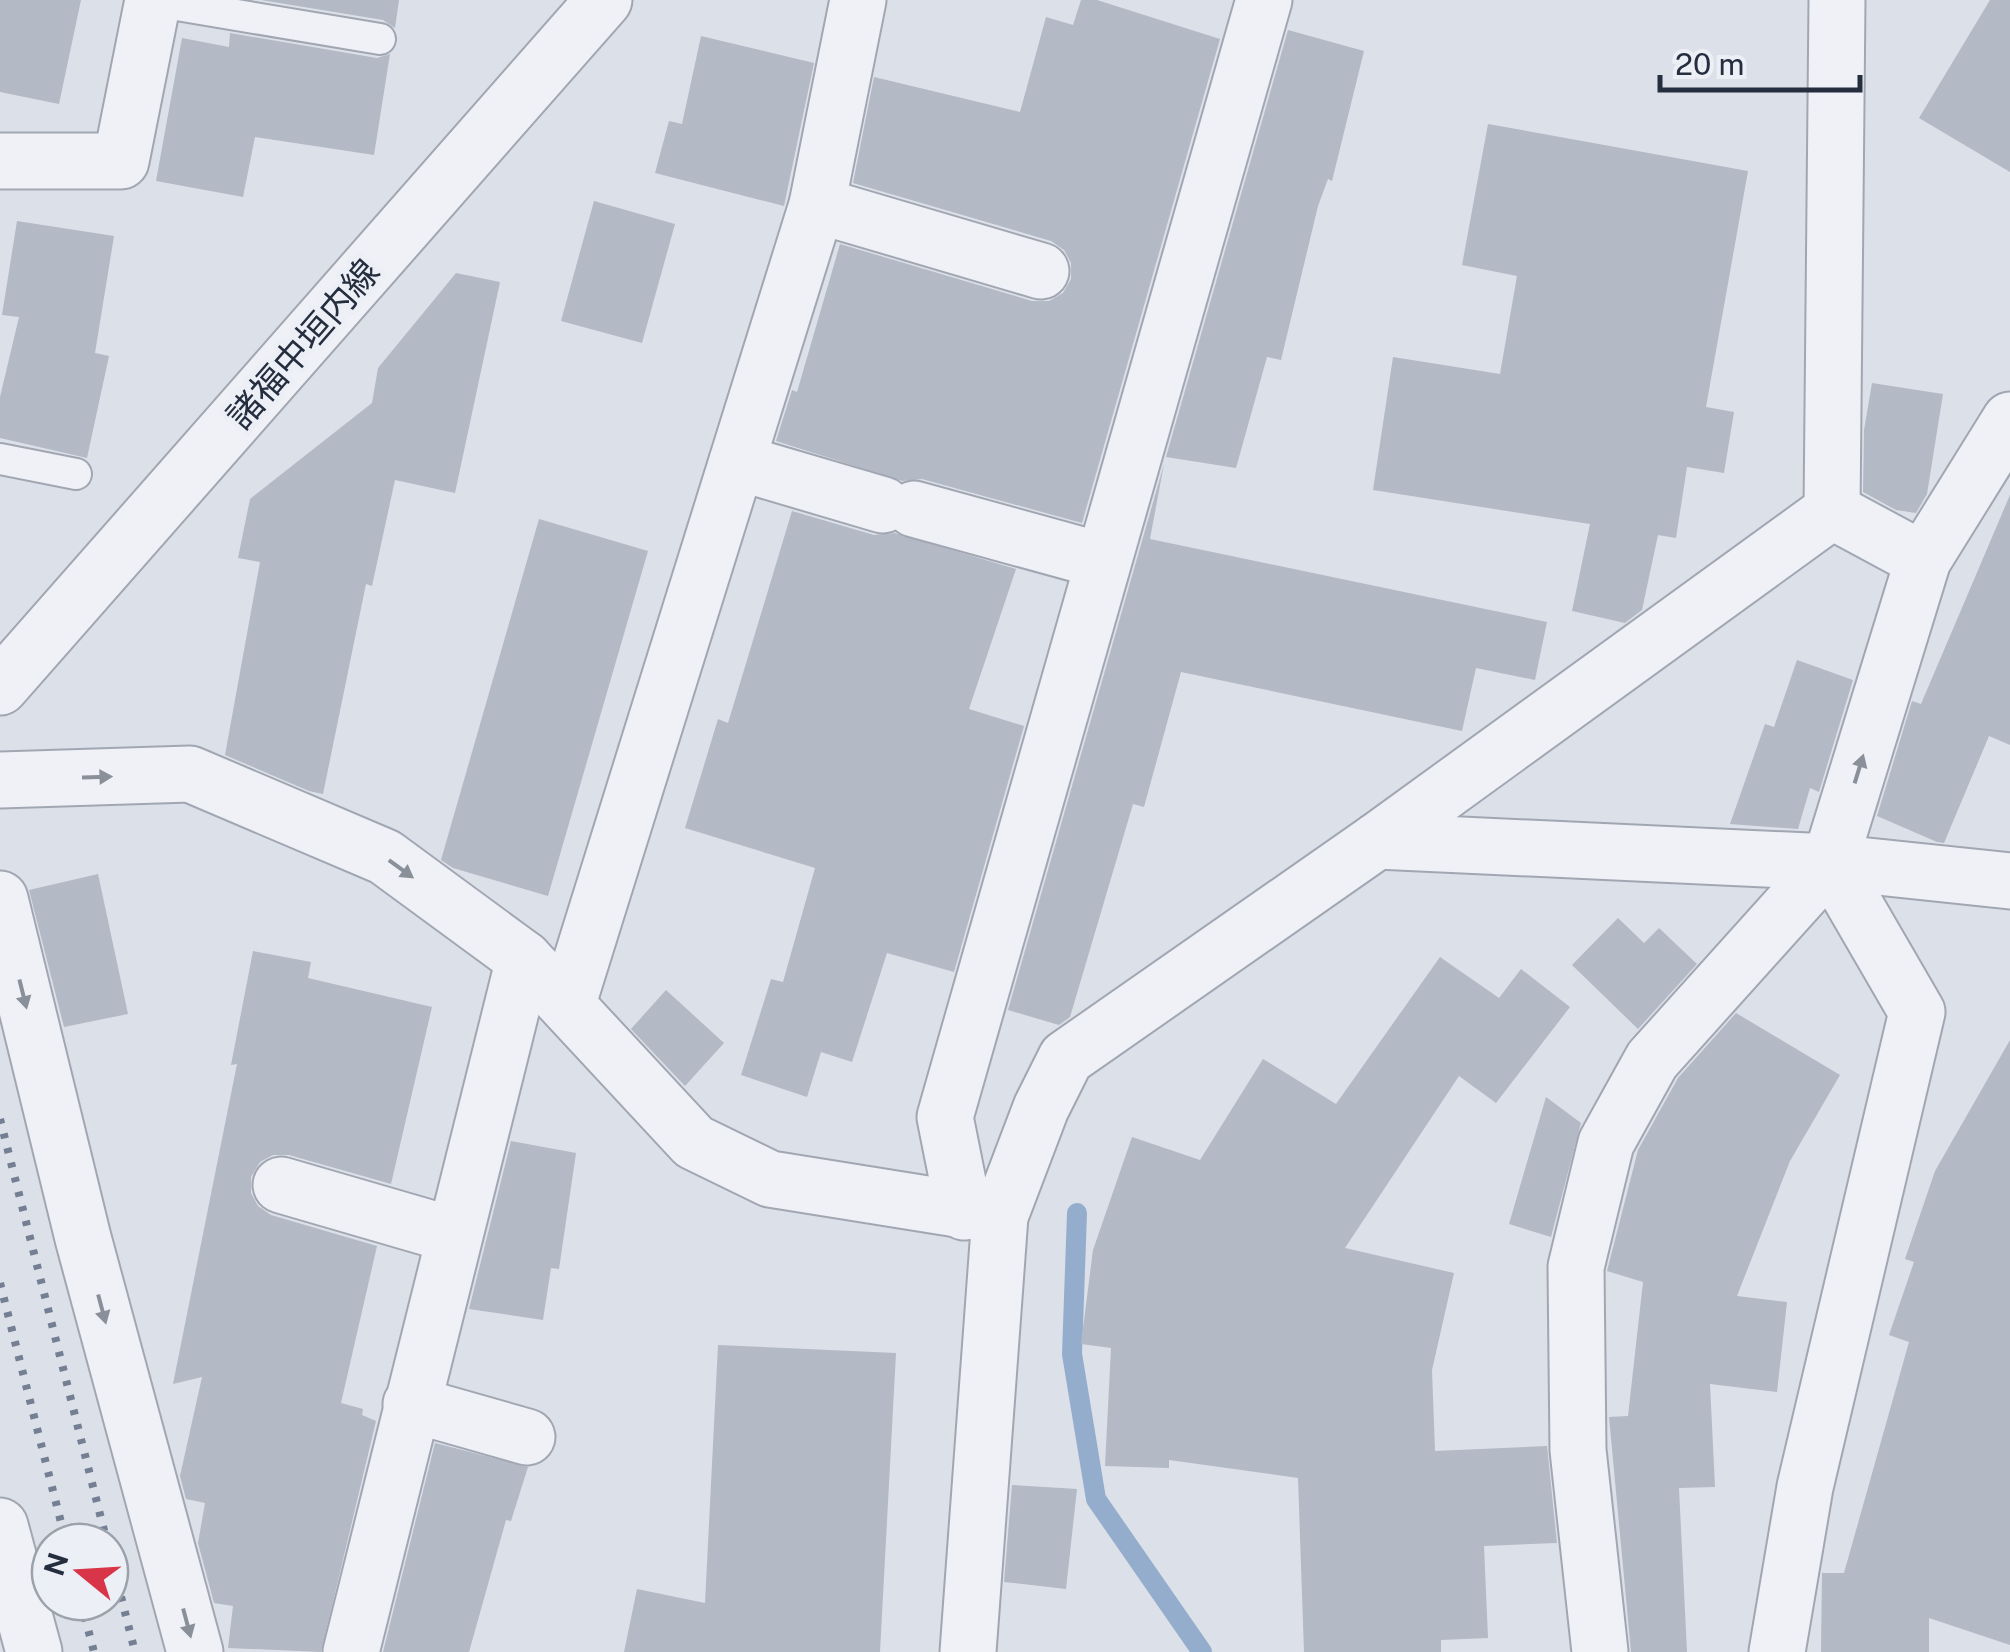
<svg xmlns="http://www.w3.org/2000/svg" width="2010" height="1652" font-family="'Public Sans','Noto Sans JP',sans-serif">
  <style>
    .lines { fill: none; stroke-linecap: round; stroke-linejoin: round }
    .stream { stroke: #94adcc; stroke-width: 20 }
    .building { fill: #b3b9c5 }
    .service-casing { stroke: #a1a7b2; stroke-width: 34 }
    .minor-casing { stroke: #a1a7b2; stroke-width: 59 }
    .tertiary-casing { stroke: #a1a7b2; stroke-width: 59 }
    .service { stroke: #eff1f6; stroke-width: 30 }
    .minor { stroke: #eff1f6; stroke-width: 55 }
    .tertiary { stroke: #eff1f6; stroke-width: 55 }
    .rail { stroke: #747f93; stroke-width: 8; stroke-dasharray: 5 10; stroke-linecap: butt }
    .oneway { fill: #8a909a }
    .labels { text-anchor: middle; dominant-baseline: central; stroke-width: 10; stroke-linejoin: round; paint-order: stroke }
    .street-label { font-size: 35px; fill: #252e3f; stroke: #eceff5 }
  </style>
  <rect width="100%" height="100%" fill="#dce0e8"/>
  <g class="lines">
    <!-- stream -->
    <path class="stream" d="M1077,1213L1072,1354L1096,1499L1202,1652"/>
  </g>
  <!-- building -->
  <g class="building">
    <path d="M0,0H81L59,104L0,92Z"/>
    <path d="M261,0H399L395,28L383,20Z"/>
    <path d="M1081,0H1097L1220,39L1082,523L922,479L902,481L776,441L792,390L797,392L840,244L1032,301H1049L1063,293L1071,279V263L1064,250L1051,241L853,183L874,77L1020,112L1046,17L1073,25Z"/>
    <path d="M1990,0H2010V172L1919,118Z"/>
    <path d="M1288,30L1364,51L1332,181L1328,179L1318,206L1281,360L1267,357L1236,468L1166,457Z"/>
    <path d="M230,33L377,58L390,54L374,155L255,137L243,197L156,181L182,38L229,47Z"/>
    <path d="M701,36L814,63L784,206L655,173L669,121L682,124Z"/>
    <path d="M1488,124L1748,171L1706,407L1734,412L1724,473L1687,467L1676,538L1658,535L1642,610L1625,623L1572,611L1590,524L1373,490L1393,357L1500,374L1517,276L1462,265Z"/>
    <path d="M594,201L675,224L642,343L561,321Z"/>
    <path d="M17,221L114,236L95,353L109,356L87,458L0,438V397L19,317L2,315Z"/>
    <path d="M456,273L500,282L455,493L395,480L372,586L366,584L323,794L309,791L225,755L260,562L238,558L250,499L372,403L378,368Z"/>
    <path d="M1872,383L1943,394L1927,494L1916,513L1896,510L1863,492L1864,430Z"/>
    <path d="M1164,464L1150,539L1547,622L1535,680L1476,668L1462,731L1181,672L1144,807L1133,804L1070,1017L1059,1025L1008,1010Z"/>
    <path d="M2010,495V745L1989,736L1944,843L1937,842L1877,816L1912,701L1921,704Z"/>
    <path d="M792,511L874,535L895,533L1016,569L969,709L1024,726L954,972L887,953L852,1062L821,1052L807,1097L741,1075L771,979L783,982L815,868L685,828L718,719L728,723Z"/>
    <path d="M539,519L648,551L548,896L453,868L441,860Z"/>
    <path d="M1797,660L1853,680L1819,792L1810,788L1798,829L1730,824L1765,724L1774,727Z"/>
    <path d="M98,874L128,1014L64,1027L29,890Z"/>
    <path d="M1618,918L1644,943L1659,928L1697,964L1638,1029L1572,965Z"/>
    <path d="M253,951L311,962L308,978L432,1007L391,1184L289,1155H273L260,1162L251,1177V1193L258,1206L271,1215L377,1246L341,1403L363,1409L362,1415L376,1421L321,1652L228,1648L233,1606L214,1603L198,1543L205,1503L186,1499L180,1476L202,1377L173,1384L237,1064L231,1065Z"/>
    <path d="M1440,957L1499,998L1521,969L1570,1007L1496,1103L1459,1076L1345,1248L1454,1273L1432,1370L1435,1451L1547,1446L1557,1543L1484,1546L1488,1638L1441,1640V1652H1304L1298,1478L1169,1460V1468L1105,1466L1111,1348L1081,1344L1093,1250L1132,1137L1200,1160L1263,1059L1336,1104Z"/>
    <path d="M666,990L724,1043L685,1086L631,1029Z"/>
    <path d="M1736,1013L1840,1075L1790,1161L1737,1296L1787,1302L1777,1392L1710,1384L1715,1487L1679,1488L1687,1652H1631L1609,1417L1628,1416L1643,1282L1607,1271L1638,1150L1678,1078Z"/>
    <path d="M2010,1040V1645L1929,1618V1652H1821L1822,1573H1844L1909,1342L1889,1335L1914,1262L1905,1259L1935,1171Z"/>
    <path d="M1546,1097L1581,1123L1551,1237L1509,1224Z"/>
    <path d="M511,1141L576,1153L559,1269L551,1268L543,1320L469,1309Z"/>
    <path d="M718,1345L896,1353L880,1652H624L637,1589L705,1603Z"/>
    <path d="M435,1443L528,1467L511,1521L506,1520L469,1652H383Z"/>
    <path d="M1012,1485L1077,1489L1066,1589L1004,1582Z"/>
  </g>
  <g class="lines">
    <!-- service casing -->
    <g class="service-casing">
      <g id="service">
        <path d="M153,1L380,39"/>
        <path d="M0,459L76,474"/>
      </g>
    </g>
    <!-- minor casing -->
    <g class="minor-casing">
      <g id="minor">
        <path d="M0,161H121L153,0"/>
        <path d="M817,205L1041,271"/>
        <path d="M737,462L883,505"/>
        <path d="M914,509L1103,561"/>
        <path d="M1832,511L1837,0"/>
        <path d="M1832,511L1923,560"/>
        <path d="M0,780L190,774L385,857L524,959L694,1142L770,1179L995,1215"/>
        <path d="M1377,841L1830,862L2010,881"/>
        <path d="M0,899L83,1238L195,1652"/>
        <path d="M568,1003L817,205L858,0"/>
        <path d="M281,1185L453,1235"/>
        <path d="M964,1212L945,1117L1264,0"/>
        <path d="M411,1404L527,1437"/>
        <path d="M0,1526L34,1652"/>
        <path d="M351,1652L524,959"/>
        <path d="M968,1652L1000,1216L1041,1108L1066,1058L1377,841L1832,511"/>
        <path d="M1600,1652L1578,1450L1576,1267L1606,1143L1652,1060L1830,862L1923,560L2010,420"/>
        <path d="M1777,1652L1805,1487L1917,1012L1830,862"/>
      </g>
    </g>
    <!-- tertiary casing -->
    <g class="tertiary-casing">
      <path id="tertiary" d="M0,687L604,0"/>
    </g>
    <!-- service -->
    <use href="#service" class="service"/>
    <!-- minor -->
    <use href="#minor" class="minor"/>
    <!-- tertiary -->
    <use href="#tertiary" class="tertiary"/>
    <!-- rail -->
    <g class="rail">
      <path d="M0,1119L107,1542"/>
      <path d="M0,1283L66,1542"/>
      <path d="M110,1553L135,1652"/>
      <path d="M81,1602L94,1652"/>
    </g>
  </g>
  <!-- one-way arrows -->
  <defs><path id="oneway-solid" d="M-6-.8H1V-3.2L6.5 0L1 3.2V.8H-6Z" transform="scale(2.5)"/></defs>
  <g class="oneway">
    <use href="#oneway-solid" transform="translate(1859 769) rotate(-73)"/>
    <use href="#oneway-solid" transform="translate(97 777) rotate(-2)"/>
    <use href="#oneway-solid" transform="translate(401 869) rotate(36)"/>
    <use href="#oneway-solid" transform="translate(23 994) rotate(76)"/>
    <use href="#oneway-solid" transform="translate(102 1309) rotate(75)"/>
    <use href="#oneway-solid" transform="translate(187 1623) rotate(75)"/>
  </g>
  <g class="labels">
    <!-- street labels -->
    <g class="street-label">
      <text transform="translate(303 344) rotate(-49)">諸福中垣内線</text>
    </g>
  </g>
  <!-- north arrow -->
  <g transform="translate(80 1572) rotate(288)"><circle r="48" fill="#eceff5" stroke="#9ca2ac" stroke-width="2.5"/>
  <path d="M0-8L18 38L0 25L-18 38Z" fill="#d93549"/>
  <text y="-15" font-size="28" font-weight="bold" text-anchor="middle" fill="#252e3f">N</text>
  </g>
  <!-- scale -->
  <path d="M1660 75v15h200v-15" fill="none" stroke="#252e3f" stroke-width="5"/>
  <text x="1675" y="75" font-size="30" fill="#252e3f" stroke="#eceff5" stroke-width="8" paint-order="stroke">20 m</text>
</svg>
